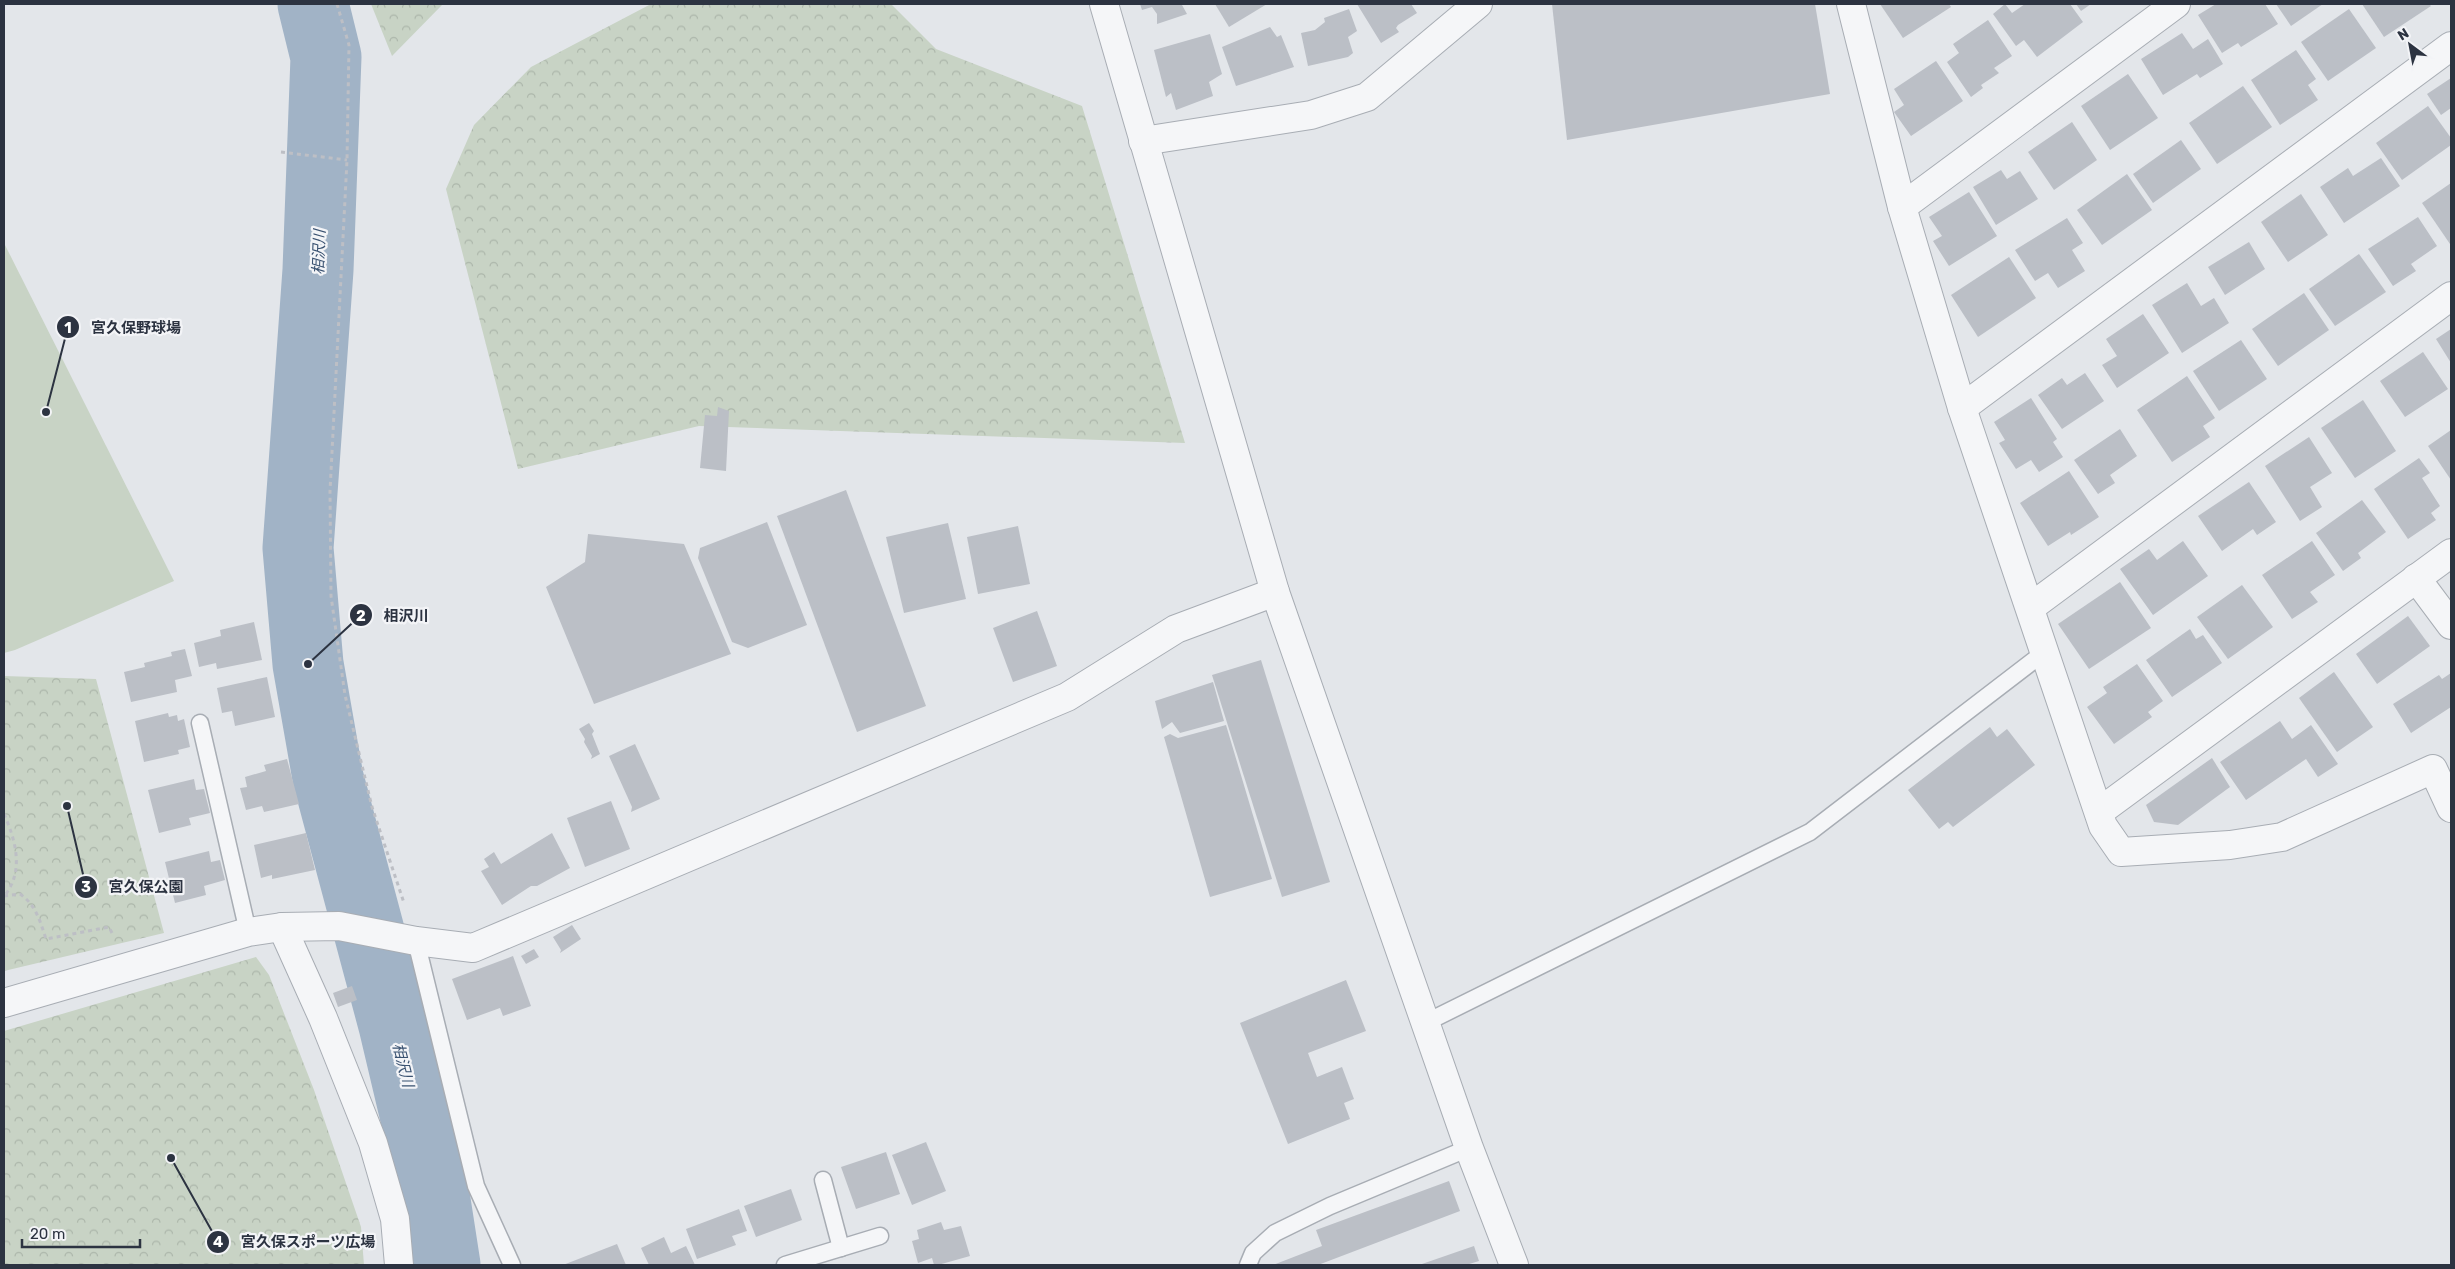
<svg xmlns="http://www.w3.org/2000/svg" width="2455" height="1269" font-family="Rubik,'Noto Sans JP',sans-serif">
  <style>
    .forest { fill: url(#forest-crowns) }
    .pitch { fill: #c8d3c5 }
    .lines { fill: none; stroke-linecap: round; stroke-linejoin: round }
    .river { stroke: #a1b3c6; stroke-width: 71 }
    .building { fill: #bbbfc6 }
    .service-casing { stroke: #a8adb4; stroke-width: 19 }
    .minor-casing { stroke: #a8adb4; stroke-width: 30 }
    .tertiary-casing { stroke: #a8adb4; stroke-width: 30 }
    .path { stroke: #bdbfc5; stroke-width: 3; stroke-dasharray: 4 4; stroke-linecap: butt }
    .service { stroke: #f5f6f8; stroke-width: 16 }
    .minor { stroke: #f5f6f8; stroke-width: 28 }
    .tertiary { stroke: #f5f6f8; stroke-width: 28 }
    .labels { text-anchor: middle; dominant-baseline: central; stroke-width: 4.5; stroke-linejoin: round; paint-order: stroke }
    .water-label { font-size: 15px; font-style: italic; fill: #3a5271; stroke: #f3f4f7 }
    .leader { fill: none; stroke: #2c3341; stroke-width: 2 }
    .callout-dot { fill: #2c3341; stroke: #f3f4f7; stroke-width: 2 }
    .mark-label { font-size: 15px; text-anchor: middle; font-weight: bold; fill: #fff }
    .callout-label { font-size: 15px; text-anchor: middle; font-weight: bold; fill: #2c3341; stroke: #f3f4f7; stroke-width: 4.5; stroke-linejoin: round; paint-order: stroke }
  </style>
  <defs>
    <pattern id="forest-crowns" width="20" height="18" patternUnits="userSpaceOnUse" patternTransform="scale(1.25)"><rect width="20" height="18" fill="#c8d3c5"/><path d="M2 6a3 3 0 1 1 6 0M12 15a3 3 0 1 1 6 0" fill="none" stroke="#acb6aa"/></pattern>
  </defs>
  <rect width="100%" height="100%" fill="#e3e6ea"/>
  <!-- forest -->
  <g class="forest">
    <path d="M371,4H443L392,56Z"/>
    <path d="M651,4H891L936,49L1082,106L1185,443L699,426L518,469L446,189L474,125L531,67Z"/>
    <path d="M4,676L96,679L164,933L4,971Z"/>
    <path d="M256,957L269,975L314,1090L361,1227L364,1265H4V1031Z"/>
  </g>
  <!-- pitch -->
  <path class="pitch" d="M4,243L174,581L15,650L4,653Z"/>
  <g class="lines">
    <!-- river -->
    <path class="river" d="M313,4L326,57L318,270L298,548L308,664L328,778L394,1025L434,1194L445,1265"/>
  </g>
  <!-- building -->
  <g class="building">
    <path d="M1140,4H1184L1182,5L1187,14L1157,24V14L1152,7L1142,10Z"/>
    <path d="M1215,4H1267L1229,27Z"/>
    <path d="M1357,4H1411L1417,13L1398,25L1396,28L1399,32L1381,43Z"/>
    <path d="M1552,4H1815L1830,94L1567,140Z"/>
    <path d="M1880,4H1949L1951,7L1903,38Z"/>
    <path d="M2005,4L2012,13L2025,4H2070L2083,22L2037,57L2024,40L2016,46L1993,14Z"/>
    <path d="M2076,4H2091L2081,11Z"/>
    <path d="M2216,4H2265L2278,24L2241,47L2238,43L2222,53L2198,15Z"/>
    <path d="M2276,4H2323L2291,26Z"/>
    <path d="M2362,4H2429L2431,6L2384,37Z"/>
    <path d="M1349,9L1357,31L1348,37L1353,53L1348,57L1308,66L1301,33L1315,30L1325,22L1324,18Z"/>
    <path d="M2349,9L2376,48L2328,81L2301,42Z"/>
    <path d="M1988,20L2012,56L1994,68L1999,73L1981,85L1983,88L1971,97L1947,62L1959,53L1953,44Z"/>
    <path d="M1270,27L1277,37L1281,35L1294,67L1236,86L1222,47Z"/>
    <path d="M2182,33L2193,49L2208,39L2223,64L2200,78L2197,74L2163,95L2141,59Z"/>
    <path d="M1210,34L1222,74L1209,82L1213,96L1176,110L1171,93L1166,97L1154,50Z"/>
    <path d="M2296,50L2316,79L2308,85L2318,100L2280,125L2251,80Z"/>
    <path d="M1936,61L1963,101L1911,136L1894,112L1904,105L1894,89Z"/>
    <path d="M2128,74L2158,118L2110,150L2081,106Z"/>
    <path d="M2451,78V108L2441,115L2427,94Z"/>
    <path d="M2243,86L2272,127L2217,164L2189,123Z"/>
    <path d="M2428,106L2451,138V145L2402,180L2376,143Z"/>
    <path d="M2072,122L2097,160L2054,190L2028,152Z"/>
    <path d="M2181,140L2201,169L2153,203L2133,174Z"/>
    <path d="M2381,158L2400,186L2344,223L2320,187L2348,168L2353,176Z"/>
    <path d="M2001,170L2007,179L2020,171L2038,199L1996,225L1973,187Z"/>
    <path d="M2127,174L2152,210L2102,245L2077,210Z"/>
    <path d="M2451,183V243L2450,244L2422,203Z"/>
    <path d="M1969,192L1997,236L1949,266L1933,241L1942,236L1929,217Z"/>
    <path d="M2301,194L2328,235L2288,262L2261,222Z"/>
    <path d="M2418,217L2437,246L2411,264L2416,271L2393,286L2368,249Z"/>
    <path d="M2067,218L2083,243L2072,250L2085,271L2058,288L2048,273L2035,281L2015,250Z"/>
    <path d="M2249,242L2265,269L2225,295L2208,267Z"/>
    <path d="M2359,254L2386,292L2335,326L2309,289Z"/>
    <path d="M2009,257L2036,298L1978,337L1951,295Z"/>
    <path d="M2187,283L2201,306L2214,298L2229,323L2182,353L2152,305Z"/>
    <path d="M2304,293L2329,330L2278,366L2252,329Z"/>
    <path d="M2143,314L2169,353L2117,388L2102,365L2117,356L2106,339Z"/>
    <path d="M2451,329V363L2436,339Z"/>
    <path d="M2241,340L2267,379L2219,411L2193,371Z"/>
    <path d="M2423,352L2448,389L2405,417L2380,381Z"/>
    <path d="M2085,373L2104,401L2062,429L2038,395L2062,378L2067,385Z"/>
    <path d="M2187,376L2215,418L2203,426L2210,437L2172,462L2137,410Z"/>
    <path d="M2031,398L2057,439L2053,442L2063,457L2039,472L2031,460L2016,469L1999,443L2005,440L1994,422Z"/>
    <path d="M2363,400L2396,451L2355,478L2321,428Z"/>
    <path d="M718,407L729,411L726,471L700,468L705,415L717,416Z"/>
    <path d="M2120,429L2137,456L2110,475L2115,483L2098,494L2074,460Z"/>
    <path d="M2451,430V480L2428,446Z"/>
    <path d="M2309,437L2332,473L2310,487L2322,507L2300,521L2265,466Z"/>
    <path d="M2419,458L2430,473L2422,478L2440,506L2431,513L2436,520L2408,539L2374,489Z"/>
    <path d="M2069,471L2099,517L2071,535L2070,532L2048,546L2020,503Z"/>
    <path d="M2249,482L2276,522L2257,535L2253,529L2222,551L2198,516Z"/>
    <path d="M846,490L926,706L857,732L777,516Z"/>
    <path d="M2362,500L2386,532L2358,553L2361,558L2343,571L2316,533Z"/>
    <path d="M767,522L807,625L748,648L732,642L698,558L700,548Z"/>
    <path d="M948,523L966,599L904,613L886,537Z"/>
    <path d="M1018,526L1030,584L978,594L967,537Z"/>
    <path d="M588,534L684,544L731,654L594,704L546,587L585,562Z"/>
    <path d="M2183,541L2208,576L2153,615L2120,569L2149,549L2157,560Z"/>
    <path d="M2312,541L2335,575L2310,592L2318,602L2292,619L2262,575Z"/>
    <path d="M2120,582L2151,628L2089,669L2058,624Z"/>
    <path d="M2242,585L2273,627L2228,659L2197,617Z"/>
    <path d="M1037,611L1057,666L1013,682L993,628Z"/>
    <path d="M2408,616L2430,646L2377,684L2356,654Z"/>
    <path d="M254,622L262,660L217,669L216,663L199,667L194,643L221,636L220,630Z"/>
    <path d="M2190,629L2196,639L2203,635L2222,663L2172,697L2146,660Z"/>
    <path d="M185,649L192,676L175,680L177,692L131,702L124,672L145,667L144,663L172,656L171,652Z"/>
    <path d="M1261,660L1330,882L1282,897L1212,675Z"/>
    <path d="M2137,664L2163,701L2148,712L2152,717L2114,744L2087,707L2107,693L2103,687Z"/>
    <path d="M2334,672L2373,727L2337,752L2299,698Z"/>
    <path d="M2451,673V707L2411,733L2393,704L2439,675L2442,679Z"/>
    <path d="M267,677L275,717L235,726L232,711L222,713L217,688Z"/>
    <path d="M1213,682L1224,721L1180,733L1172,722L1162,729L1155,701Z"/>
    <path d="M168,713L169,717L177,715L178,721L184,719L190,747L178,750L179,754L144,762L135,721Z"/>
    <path d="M2280,721L2292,739L2311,725L2338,764L2318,777L2306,759L2246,800L2220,762Z"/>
    <path d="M589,723L594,731L592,734L600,754L591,759L592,756L584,742L585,739L579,729Z"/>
    <path d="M1226,725L1272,879L1210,897L1164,737L1170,734L1178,738Z"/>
    <path d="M1990,727L1997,737L2007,729L2035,765L1953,827L1948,822L1939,829L1908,790Z"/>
    <path d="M635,744L660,799L631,812L632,807L609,756Z"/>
    <path d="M2212,758L2230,787L2178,825L2154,822L2146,805Z"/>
    <path d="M287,759L299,804L264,812L262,806L246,810L240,788L247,787L245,777L266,771L264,765Z"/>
    <path d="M194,779L196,790L204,789L210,813L189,818L191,825L159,833L148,790Z"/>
    <path d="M611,801L630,849L585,867L567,818Z"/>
    <path d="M306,833L315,870L272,879V875L261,878L254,845Z"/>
    <path d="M552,833L570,868L537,886H531L502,905L481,871L489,867L484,859L494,852L501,864Z"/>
    <path d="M209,851L211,862L220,860L225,880L204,886L206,895L175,903L165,862Z"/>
    <path d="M572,925L581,939L560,953L561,950L553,937Z"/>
    <path d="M534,949L539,957L526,964L521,956Z"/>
    <path d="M513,956L531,1006L503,1016L500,1008L467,1020L452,979Z"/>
    <path d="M1346,980L1366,1031L1308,1053L1317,1077L1342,1067L1354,1099L1344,1103L1350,1119L1288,1144L1240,1023Z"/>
    <path d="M352,986L357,1000L338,1007L333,993Z"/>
    <path d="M926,1142L946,1191L912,1205L892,1155Z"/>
    <path d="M886,1152L900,1194L856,1209L841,1167Z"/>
    <path d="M1449,1181L1460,1211L1318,1265H1273L1322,1246L1316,1230Z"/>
    <path d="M791,1189L802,1220L756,1237L744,1206Z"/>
    <path d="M739,1209L747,1231L732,1236L736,1245L697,1259L686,1229Z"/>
    <path d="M941,1222L944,1230L961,1226L970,1256L938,1265H934L932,1258L918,1263L912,1241L919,1239L917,1230Z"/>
    <path d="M664,1237L671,1253L686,1246L695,1265H649L641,1248Z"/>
    <path d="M617,1244L626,1265H563Z"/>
    <path d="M1474,1246L1479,1261L1466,1265H1419Z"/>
  </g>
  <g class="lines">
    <!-- service casing -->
    <g class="service-casing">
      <g id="service">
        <path d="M200,723L248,932"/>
        <path d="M416,941L476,1186L512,1265"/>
        <path d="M1425,1023L1810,832L2046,651"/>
        <path d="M823,1180L841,1248"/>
        <path d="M785,1265L880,1236"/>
        <path d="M1248,1265L1253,1253L1275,1233L1330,1206L1469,1148"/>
      </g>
    </g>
    <!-- minor casing -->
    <g class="minor-casing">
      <g id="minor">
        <path d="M1851,4L1902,207L1962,408L2103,826L2121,852L2230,845L2282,837L2433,769L2451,808"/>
        <path d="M1143,141L1311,115L1367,97L1478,4"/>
        <path d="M1902,207L2176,4"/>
        <path d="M1962,408L2451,46"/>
        <path d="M2416,578L2451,625"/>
        <path d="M2031,607L2451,296"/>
        <path d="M2099,812L2451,553"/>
        <path d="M282,927L323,1018L373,1143L395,1219L399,1265"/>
        <path d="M4,1003L248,932L282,927L339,926L416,941L473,948L1067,697L1176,629L1275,592"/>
      </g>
    </g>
    <!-- tertiary casing -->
    <g class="tertiary-casing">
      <path id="tertiary" d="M1104,4L1275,592L1469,1148L1514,1265"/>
    </g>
    <!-- path -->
    <g class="path">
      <path d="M337,4L349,45L347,160L330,491L331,596L345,695L372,807L404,903"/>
      <path d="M281,152L347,160"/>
      <path d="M4,814C16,841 24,871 5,895"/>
      <path d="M4,896L20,894C36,905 40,921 46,939L109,927L113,935"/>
    </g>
    <!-- service -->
    <use href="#service" class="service"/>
    <!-- minor -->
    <use href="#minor" class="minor"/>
    <!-- tertiary -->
    <use href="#tertiary" class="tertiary"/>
  </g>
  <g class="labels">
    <!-- water labels -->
    <g class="water-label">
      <text transform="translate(319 252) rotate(-88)">相沢川</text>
      <text transform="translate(403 1065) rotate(76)">相沢川</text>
    </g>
  </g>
  <!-- callouts -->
  <path class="leader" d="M46 412L68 327M308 664L361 615M67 806L86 887M171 1158L218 1242"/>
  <g class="callout-dot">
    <circle cx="46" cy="412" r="5"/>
    <circle cx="308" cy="664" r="5"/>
    <circle cx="67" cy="806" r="5"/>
    <circle cx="171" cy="1158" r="5"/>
    <circle cx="68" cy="327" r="12"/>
    <circle cx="361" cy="615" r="12"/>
    <circle cx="86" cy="887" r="12"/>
    <circle cx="218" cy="1242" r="12"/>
  </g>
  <g class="mark-label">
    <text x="68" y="333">1</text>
    <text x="361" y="621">2</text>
    <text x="86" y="892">3</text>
    <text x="218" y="1247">4</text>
  </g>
  <g class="callout-label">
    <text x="136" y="333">宮久保野球場</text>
    <text x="406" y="621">相沢川</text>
    <text x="146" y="892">宮久保公園</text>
    <text x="308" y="1247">宮久保スポーツ広場</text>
  </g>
  <!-- border -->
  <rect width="2455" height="1269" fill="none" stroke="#2c3341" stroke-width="10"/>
  <!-- north arrow -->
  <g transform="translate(2410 45) rotate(328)" stroke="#f3f4f7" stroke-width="4" paint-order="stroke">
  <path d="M0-4L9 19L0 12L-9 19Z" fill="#2c3341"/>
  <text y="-8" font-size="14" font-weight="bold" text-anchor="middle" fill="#2c3341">N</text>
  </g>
  <!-- scale -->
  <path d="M22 1239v8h118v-8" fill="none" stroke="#2c3341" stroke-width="2.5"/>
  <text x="30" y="1239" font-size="15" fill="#2c3341" stroke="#f3f4f7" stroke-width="4" paint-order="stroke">20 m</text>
</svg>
